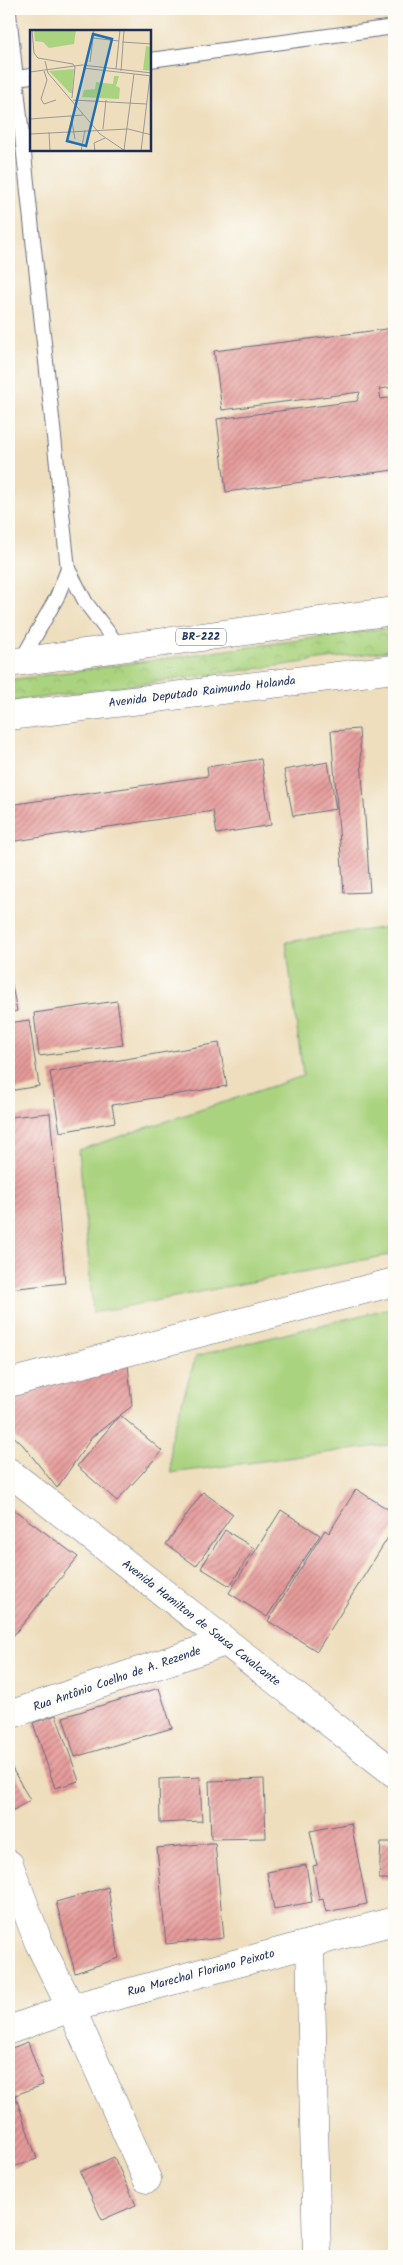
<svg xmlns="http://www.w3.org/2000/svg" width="403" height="2265" font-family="Kalam,sans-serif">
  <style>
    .grass { fill: #aad37f; stroke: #62816e }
    .park { fill: url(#park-crowns); stroke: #62816e }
    .building { fill: url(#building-hatch) }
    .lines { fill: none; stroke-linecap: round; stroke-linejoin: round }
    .service-casing { stroke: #656c7f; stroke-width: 16 }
    .minor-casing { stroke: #656c7f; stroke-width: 29 }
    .secondary-casing { stroke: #656c7f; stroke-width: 29 }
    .primary-casing { stroke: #656c7f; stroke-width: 29 }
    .service { stroke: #fff; stroke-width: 14 }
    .minor { stroke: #fff; stroke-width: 28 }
    .secondary { stroke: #fff; stroke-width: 28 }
    .primary { stroke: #fff; stroke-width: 28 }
    .labels { text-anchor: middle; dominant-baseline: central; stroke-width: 5; stroke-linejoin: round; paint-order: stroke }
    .shield { fill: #fdfcf7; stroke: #5f6c8c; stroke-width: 1 }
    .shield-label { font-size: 11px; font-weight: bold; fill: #1b2f5e }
    .street-label { font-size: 12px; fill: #1b2f5e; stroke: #fdfcf7 }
    .inset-road { fill: none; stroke: #9a9897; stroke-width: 1 }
    .view { fill: #1f6fb2; fill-opacity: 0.15; stroke: #1f6fb2; stroke-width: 2.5 }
    .inset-edge { fill: none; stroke: #1b2f5e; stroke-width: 2.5 }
  </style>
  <defs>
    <pattern id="park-crowns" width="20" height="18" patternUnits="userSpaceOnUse" patternTransform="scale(1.25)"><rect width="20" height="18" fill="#aad37f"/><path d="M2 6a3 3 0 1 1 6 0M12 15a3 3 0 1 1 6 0" fill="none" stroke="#92b570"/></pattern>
    <pattern id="building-hatch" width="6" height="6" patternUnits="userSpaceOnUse" patternTransform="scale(1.25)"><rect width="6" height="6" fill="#e69b9a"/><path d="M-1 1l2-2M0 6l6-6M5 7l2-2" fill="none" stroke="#ba7f81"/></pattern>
  </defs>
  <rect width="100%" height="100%" fill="#fdfcf7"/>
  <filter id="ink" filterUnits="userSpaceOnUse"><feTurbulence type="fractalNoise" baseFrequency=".02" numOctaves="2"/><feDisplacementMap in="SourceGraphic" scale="10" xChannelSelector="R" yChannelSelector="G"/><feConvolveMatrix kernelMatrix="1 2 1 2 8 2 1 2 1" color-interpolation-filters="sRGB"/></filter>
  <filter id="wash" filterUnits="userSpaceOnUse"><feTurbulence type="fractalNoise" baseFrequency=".0096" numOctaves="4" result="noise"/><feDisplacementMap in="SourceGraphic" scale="20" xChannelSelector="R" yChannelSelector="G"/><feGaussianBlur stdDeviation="1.12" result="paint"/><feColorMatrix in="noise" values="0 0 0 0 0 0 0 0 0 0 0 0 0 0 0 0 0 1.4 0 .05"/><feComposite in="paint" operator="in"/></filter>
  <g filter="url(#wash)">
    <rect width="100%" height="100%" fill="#eedebd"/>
    <!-- grass -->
    <g class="grass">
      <path d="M394,926V1254L93,1313L79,1150L303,1076L286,942Z"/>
      <path d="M394,1307V1444L171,1473L170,1441L196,1356Z"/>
    </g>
    <!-- park -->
    <path class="park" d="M394,627V650L9,702V680Z"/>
    <g id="blocks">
      <!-- building -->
      <g class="building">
        <path d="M394,328V387L379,389L381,399L394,397V470L226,492L217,419L357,401L360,392L222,410L214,351Z"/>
        <path d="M359,729L370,892L344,893L331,731Z"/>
        <path d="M261,759L271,825L217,834L213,811L9,842V805L208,776L207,767Z"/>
        <path d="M328,762L336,809L293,816L284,770Z"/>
        <path d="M9,970L17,1011L9,1013Z"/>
        <path d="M117,1001L123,1045L39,1056L34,1013Z"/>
        <path d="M29,1020L39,1086L9,1091V1023Z"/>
        <path d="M219,1043L227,1086L112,1105L115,1122L60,1132L50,1072Z"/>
        <path d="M50,1113L65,1283L9,1289V1117Z"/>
        <path d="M128,1364L132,1406L92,1437L57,1488L23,1445L9,1432V1395Z"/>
        <path d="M120,1415L162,1451L117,1501L77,1466Z"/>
        <path d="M356,1489L394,1513V1528L317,1651L268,1621L325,1530L329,1533Z"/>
        <path d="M203,1492L233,1514L196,1566L166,1544Z"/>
        <path d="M9,1506L78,1557L9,1641Z"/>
        <path d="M281,1510L320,1535L267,1617L229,1593Z"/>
        <path d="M225,1530L254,1548L230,1586L201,1568Z"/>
        <path d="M159,1688L172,1728L75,1757L63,1717Z"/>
        <path d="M56,1715L79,1781L55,1788L33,1723Z"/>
        <path d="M9,1763L30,1800L9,1813Z"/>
        <path d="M200,1777L202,1821L160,1823L159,1779Z"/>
        <path d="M264,1779L266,1838L211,1839L209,1781Z"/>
        <path d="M351,1823L367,1904L326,1912L323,1899L319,1900L313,1866L317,1865L310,1831Z"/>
        <path d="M381,1842H394V1879H379Z"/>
        <path d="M211,1843H215L224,1938L166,1944L157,1848Z"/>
        <path d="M306,1865L312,1902L274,1909L267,1872Z"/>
        <path d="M108,1887L119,1958L75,1973L56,1902Z"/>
        <path d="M28,2042L43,2085L15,2095L37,2159L14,2167L9,2152V2049Z"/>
        <path d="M114,2157L136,2205L102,2220L80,2172Z"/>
      </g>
    </g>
  </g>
  <g filter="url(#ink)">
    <use href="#blocks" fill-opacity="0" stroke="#656c7f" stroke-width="1"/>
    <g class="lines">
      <!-- service casing -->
      <g class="service-casing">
        <g id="service">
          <path d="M9,13L68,569"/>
          <path d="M150,60L394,27"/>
          <path d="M16,78L31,76"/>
          <path d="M21,661L57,597L68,569L86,603L120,648"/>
        </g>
      </g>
      <!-- minor casing -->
      <g class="minor-casing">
        <g id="minor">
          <path d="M9,1383L394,1282"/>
          <path d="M9,1715L225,1642"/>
          <path d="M9,1864L38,1941L71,2008L147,2179"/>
          <path d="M310,1944L317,2256"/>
          <path d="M9,2030L71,2008L394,1921"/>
        </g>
      </g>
      <!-- secondary casing -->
      <g class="secondary-casing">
        <path id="secondary" d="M9,1472L394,1773"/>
      </g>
      <!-- primary casing -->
      <g class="primary-casing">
        <g id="primary">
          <path d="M9,663L394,611"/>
          <path d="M9,716L394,669"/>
        </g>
      </g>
      <!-- service -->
      <use href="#service" class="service"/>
      <!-- minor -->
      <use href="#minor" class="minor"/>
      <!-- secondary -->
      <use href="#secondary" class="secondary"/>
      <!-- primary -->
      <use href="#primary" class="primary"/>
    </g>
  </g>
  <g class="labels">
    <!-- shield labels -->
    <rect class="shield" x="176" y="628.5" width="50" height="17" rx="4"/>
    <g class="shield-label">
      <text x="201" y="637">BR-222</text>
    </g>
    <!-- street labels -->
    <g class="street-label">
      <text transform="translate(202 692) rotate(-7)">Avenida Deputado Raimundo Holanda</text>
      <text transform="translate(201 1623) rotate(38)">Avenida Hamilton de Sousa Cavalcante</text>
      <text transform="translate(117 1679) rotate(-19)">Rua Antônio Coelho de A. Rezende</text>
      <text transform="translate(201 1973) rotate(-15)">Rua Marechal Floriano Peixoto</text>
    </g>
  </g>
  <!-- overview -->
  <g transform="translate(30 30)">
    <rect width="121" height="121" fill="#eedebd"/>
    <path d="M4,0H46L44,14L19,18L13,12L5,11ZM116,16L121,17V41L113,40ZM84,46H89L86,56L90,58L89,69L52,67L54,60L65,59L66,52L83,54Z" fill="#aad37f"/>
    <path d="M44,39L42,63H40L19,41Z" fill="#aad37f"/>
    <path class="inset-road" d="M2,0L4,23L8,28M63,8L89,11M92,12L122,14M8,28L43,34L45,37M15,31L18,43L70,104L95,121M60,32L64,0M53,38L122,46M86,39L90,0M14,41L17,50L11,69L14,74L26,70M91,41L94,0M0,42L52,35L122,43M42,68L45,37M43,70L116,74M41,86L45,109M0,89L53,85M73,99L76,70M19,102L20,121M0,104L98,99L122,105M94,120L104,44M51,121L55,100M65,121L64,113L75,108M111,121L120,46"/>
    <path class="view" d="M63,4L82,9L56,116L37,111Z"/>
    <rect width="121" height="121" class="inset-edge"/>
  </g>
  <!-- margin -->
  <rect width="403" height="2265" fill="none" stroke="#fdfcf7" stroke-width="30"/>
</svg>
